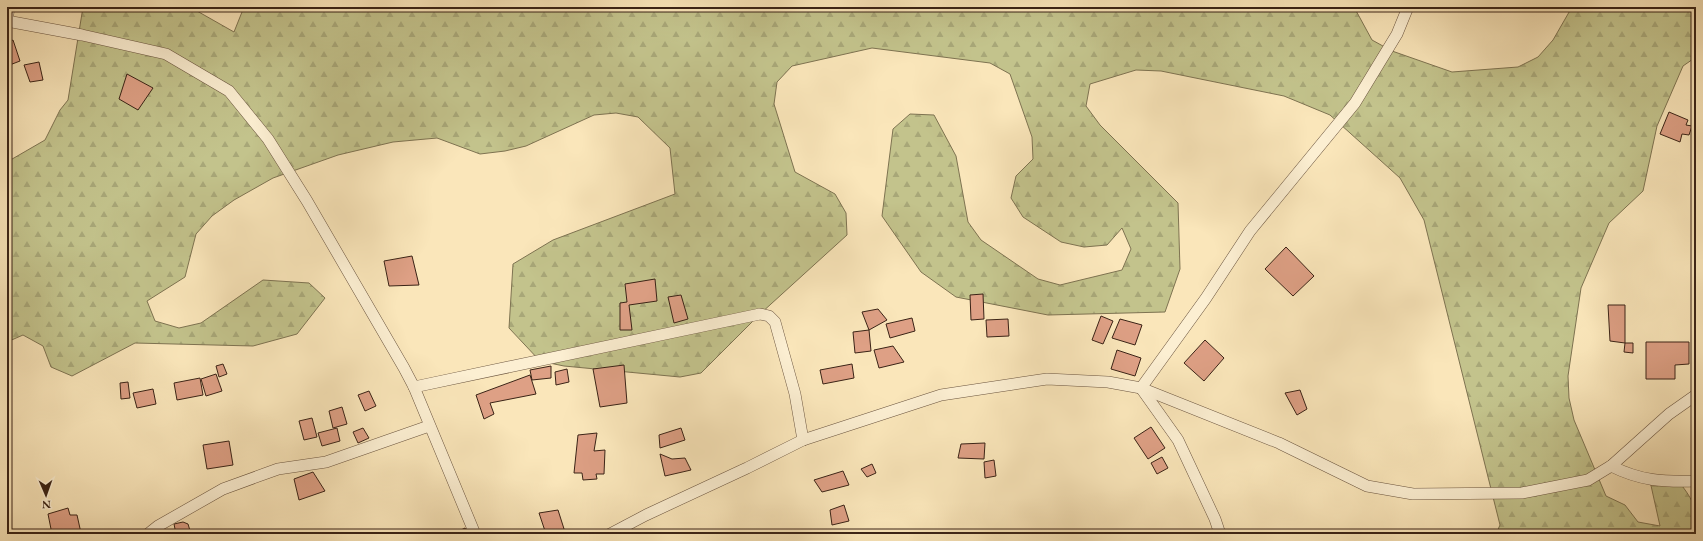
<svg xmlns="http://www.w3.org/2000/svg" width="1703" height="541" font-family="'EB Garamond',serif">
  <style>
    .forest { fill: url(#forest-firs); stroke: #7e7351 }
    .building { fill: #dea085; stroke: #3a2316 }
    .lines { fill: none; stroke-linecap: round; stroke-linejoin: round }
    .minor-casing { stroke: #6a543f; stroke-width: 12 }
    .minor { stroke: #fcefd2; stroke-width: 11 }
  </style>
  <defs>
    <pattern id="forest-firs" width="22" height="20" patternUnits="userSpaceOnUse"><rect width="22" height="20" fill="#c3c38c"/><path d="M5 1l3.5 6h-7zM16 11l3.5 6h-7z" fill="#a8a778"/></pattern>
  </defs>
  <rect width="100%" height="100%" fill="#fae6ba"/>
  <filter id="stains"><feTurbulence type="fractalNoise" baseFrequency=".005" numOctaves="4"/><feColorMatrix values="0 0 0 0 .2 0 0 0 0 .09 0 0 0 0 .02 0 0 0 .5 -.17"/></filter>
  <radialGradient id="worn" r=".72"><stop offset=".6" stop-color="#630" stop-opacity="0"/><stop offset="1" stop-color="#630" stop-opacity=".3"/></radialGradient>
  <!-- forest -->
  <path class="forest" d="M83,7H194L197,11L234,32L242,12L241,7H1354L1372,40L1392,51L1452,72L1518,67L1538,57L1553,40L1572,7H1696V57L1683,66L1657,126L1643,191L1609,223L1581,288L1568,376L1569,398L1574,420L1606,496L1625,505L1638,522L1660,526L1650,481L1679,482C1695,502 1696,508 1696,534H1496L1500,525L1424,220L1400,178L1330,115L1284,96L1161,71L1136,70L1090,84L1086,106L1100,125L1178,203L1180,269L1165,312L1048,315L956,297L921,272L882,216L893,129L910,114L934,115L956,156L968,222L981,240L1038,279L1060,285L1122,270L1131,249L1122,228L1107,245L1084,247L1061,242L1023,217L1011,198L1016,176L1033,159L1032,137L1010,74L990,63L872,48L792,66L777,82L774,104L795,172L835,194L846,213L847,235L760,314L701,373L680,377L564,366L540,361L509,328L513,264L553,240L675,194L670,148L638,117L616,113L594,115L526,146L505,151L480,154L437,138L393,142L338,155L273,178L234,200L212,216L196,234L185,277L147,301L155,321L179,328L201,323L263,280L309,283L325,298L297,334L253,346L135,343L72,376L51,367L43,346L23,335L7,342V162L45,140L60,110L68,100Z"/>
  <!-- building -->
  <g class="building">
    <path d="M13,40L20,61L7,66V43Z"/>
    <path d="M39,62L43,80L30,82L24,65Z"/>
    <path d="M127,74L153,88L138,110L119,99Z"/>
    <path d="M1669,112L1688,120L1686,125L1692,126L1689,135L1682,134L1680,142L1660,134Z"/>
    <path d="M1286,247L1314,276L1293,296L1265,269Z"/>
    <path d="M412,256L419,285L389,286L384,261Z"/>
    <path d="M655,279L657,301L629,305L632,330H620V303L627,302L625,284Z"/>
    <path d="M983,294L984,319L971,320L970,295Z"/>
    <path d="M681,295L688,319L674,323L668,297Z"/>
    <path d="M1608,305H1625V343L1610,341Z"/>
    <path d="M878,309L887,320L869,330L862,312Z"/>
    <path d="M1101,316L1113,321L1103,344L1092,340Z"/>
    <path d="M912,318L915,331L890,338L886,324Z"/>
    <path d="M1008,319L1009,336L987,337L986,320Z"/>
    <path d="M1120,319L1142,325L1135,345L1112,338Z"/>
    <path d="M869,330L871,351L855,353L853,332Z"/>
    <path d="M1205,340L1224,358L1204,381L1184,363Z"/>
    <path d="M1646,342H1689V364L1675,365V379H1646Z"/>
    <path d="M1625,343H1633V353L1624,352Z"/>
    <path d="M893,346L904,362L879,368L874,350Z"/>
    <path d="M1117,350L1141,358L1135,376L1111,369Z"/>
    <path d="M223,364L227,374L219,377L216,366Z"/>
    <path d="M852,364L854,378L823,384L820,370Z"/>
    <path d="M624,365L627,403L600,407L593,369Z"/>
    <path d="M551,366V378L532,380L530,370Z"/>
    <path d="M567,369L569,382L556,385L555,372Z"/>
    <path d="M216,374L222,391L206,396L201,379Z"/>
    <path d="M530,375L536,394L490,403L494,414L484,419L476,395Z"/>
    <path d="M200,378L203,395L177,400L174,383Z"/>
    <path d="M128,382L130,398L121,399L120,383Z"/>
    <path d="M153,389L156,404L137,408L133,393Z"/>
    <path d="M1300,390L1307,409L1297,415L1285,393Z"/>
    <path d="M369,391L376,406L365,411L358,395Z"/>
    <path d="M342,407L347,424L333,428L329,411Z"/>
    <path d="M312,418L317,437L304,440L299,421Z"/>
    <path d="M1151,427L1165,448L1148,459L1134,438Z"/>
    <path d="M337,428L340,441L322,446L318,433Z"/>
    <path d="M363,428L369,438L358,443L353,432Z"/>
    <path d="M681,428L685,440L660,448L659,435Z"/>
    <path d="M597,433L594,451L605,450L604,474H596L597,479L583,480L582,473H574L578,435Z"/>
    <path d="M229,441L233,465L207,469L203,445Z"/>
    <path d="M985,443L984,459L958,458L961,444Z"/>
    <path d="M660,454L672,459L685,458L691,470L665,476Z"/>
    <path d="M1162,457L1168,468L1157,474L1151,463Z"/>
    <path d="M994,460L996,476L985,478L984,462Z"/>
    <path d="M872,464L876,473L867,477L861,469Z"/>
    <path d="M843,471L849,485L822,492L814,480Z"/>
    <path d="M313,472L325,491L299,500L294,479Z"/>
    <path d="M844,505L849,521L832,525L830,510Z"/>
    <path d="M68,508L70,515H77L81,533L52,534L48,514Z"/>
    <path d="M558,510L565,532L546,534L539,513Z"/>
    <path d="M183,522L188,524L191,534H176L174,524Z"/>
    <path d="M465,528L468,534H453Z"/>
  </g>
  <g class="lines">
    <!-- minor casing -->
    <g class="minor-casing">
      <g id="minor">
        <path d="M7,21L82,35L166,54L229,91L268,139L307,201L404,368L414,387L475,534"/>
        <path d="M7,21L9,7"/>
        <path d="M414,387L760,314L769,316L775,322L795,394L803,440"/>
        <path d="M1611,466C1641,481 1663,482 1696,481"/>
        <path d="M148,534L158,526L223,489L278,469L326,462L429,426"/>
        <path d="M610,534L646,515L747,468L803,440L941,395L1047,379L1108,382L1141,388L1279,443L1367,486L1413,494L1522,493L1588,480L1611,466L1669,414L1696,395"/>
        <path d="M1220,534L1215,519L1178,440L1141,388L1206,298L1250,231L1355,103L1397,34L1408,7"/>
      </g>
    </g>
    <!-- minor -->
    <use href="#minor" class="minor"/>
  </g>
  <!-- margin -->
  <rect width="1703" height="541" fill="none" stroke="#fae6ba" stroke-width="24"/>
  <rect x="8" y="8" width="1687" height="525" fill="none" stroke="#3a2316" stroke-width="2"/>
  <rect x="12" y="12" width="1679" height="517" fill="none" stroke="#3a2316"/>
  <!-- north arrow -->
  <g transform="translate(46 495) rotate(178)" stroke="#fcefd2" stroke-width="3" paint-order="stroke">
  <path d="M0-3L7 15L0 10L-7 15Z" fill="#3a2316"/>
  <text y="-6" font-size="11" font-weight="bold" text-anchor="middle" fill="#3a2316">N</text>
  </g>
  <rect width="100%" height="100%" filter="url(#stains)"/>
  <rect width="100%" height="100%" fill="url(#worn)"/>
</svg>
